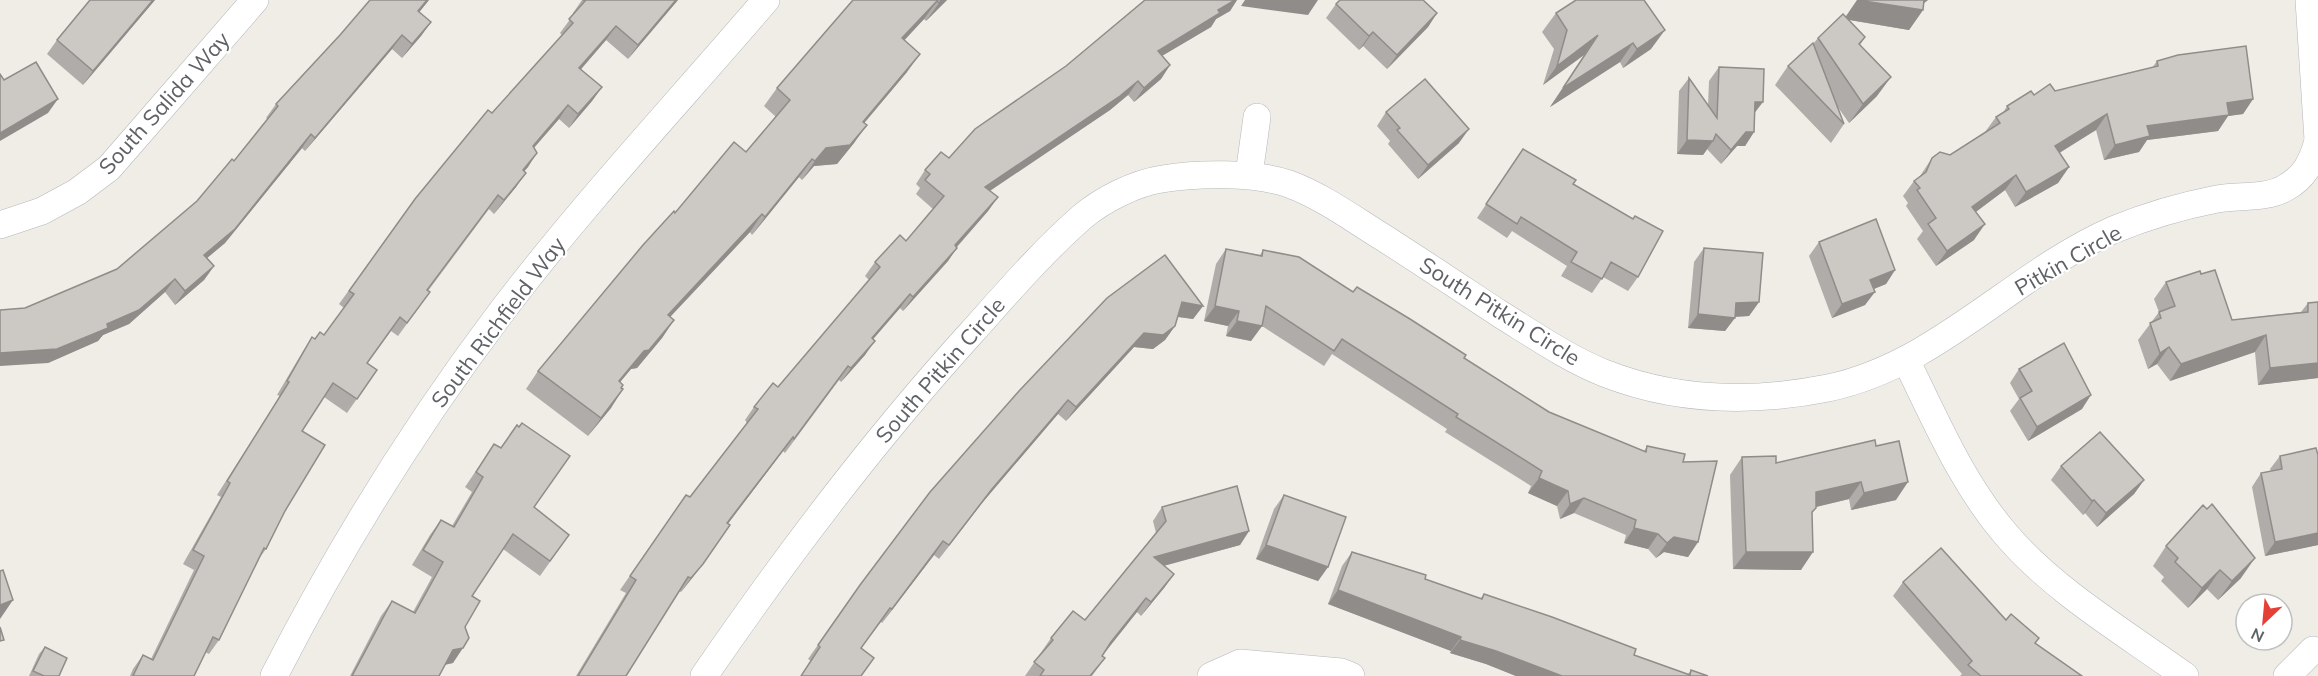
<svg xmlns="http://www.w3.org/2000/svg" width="2318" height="676" font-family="Mulish,sans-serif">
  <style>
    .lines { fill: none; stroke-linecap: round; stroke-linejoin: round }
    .minor-casing { stroke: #b4b7bb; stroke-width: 28 }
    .minor { stroke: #fff; stroke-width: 27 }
    .wall { fill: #afaca9 }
    .shaded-wall { fill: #8f8c89 }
    .building { fill: #ccc8c4; stroke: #8f8c89; stroke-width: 1.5 }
    .labels { text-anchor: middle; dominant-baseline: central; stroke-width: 4.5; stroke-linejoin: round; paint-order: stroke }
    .street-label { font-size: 22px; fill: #5e6266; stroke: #fff }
  </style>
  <rect width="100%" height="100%" fill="#f0ede7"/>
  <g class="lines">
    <!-- minor casing -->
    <g class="minor-casing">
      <g id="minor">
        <path d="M2309,0L2318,140"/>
        <path d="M1249,175L1257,117"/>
        <path d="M0,225L42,211L77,192L109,168L255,0"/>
        <path d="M1906,360C1936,421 1963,486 2009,538C2056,592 2127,634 2185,676"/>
        <path d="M274,676C339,549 413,429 499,315C582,205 677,104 766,0"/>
        <path d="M704,676C787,555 874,440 972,332C1007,293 1042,252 1082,217C1102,200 1135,183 1162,179C1198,173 1255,172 1289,184C1324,197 1353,219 1384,238C1423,263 1462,289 1500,314C1534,335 1567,358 1604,373C1675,401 1753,403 1828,388C1938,365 2013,274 2113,230C2147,216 2181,206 2217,199C2239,195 2266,199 2285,188C2305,177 2312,162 2318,141"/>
        <path d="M1211,676L1240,663L1341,672L1351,676"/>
        <path d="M2287,676L2313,650"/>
      </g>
    </g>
    <!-- minor -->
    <use href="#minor" class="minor"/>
  </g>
  <!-- wall -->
  <g class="wall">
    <path d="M90,0H155L83,85L47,54L57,40Z"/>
    <path d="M429,0L419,12L431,22L421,36L402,58L392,49L305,151L302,148L225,243L207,258L214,266L204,280L175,305L165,292L129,324L103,335L98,341L48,363L25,308L117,269L197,201L234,161L268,119L266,118L276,104L340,35Z"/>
    <path d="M582,0H678L628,59L606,40L581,69L602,87L592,101L569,128L559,119L534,148L528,167L524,171L516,187L494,214L489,209L428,291L420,306L398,336L391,331L367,364L377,370L347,413L324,397L302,431L285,511L266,549L258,560L219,640L209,654L205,652L194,676H130L133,669L143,655L151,659L194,570L183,564L221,497L217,495L280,396L277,395L303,351L312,337L315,339L324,335L344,308L339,304L415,199L562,35L560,33L574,14L573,13Z"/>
    <path d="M853,0H947L926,21L924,19L904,40L907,72L864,123L854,143L837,164L814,166L802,180L799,177L752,235L750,232L670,317L674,320L662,338L637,368L631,369L620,382L621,388L611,408L588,436L526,389L538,371L675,213L746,152L776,117L764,106L777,88Z"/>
    <path d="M1145,0H1237L1230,11L1216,19L1211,27L1162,56L1170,65L1161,79L1134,102L1128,95L1110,110L990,191L998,197L988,211L957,247L948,261L903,311L900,308L873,339L865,355L841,382L839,380L785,453L783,451L728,523L693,577L681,592L679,591L626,676H576L626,593L620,590L686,495L690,497L747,423L745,420L754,407L778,387L869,280L865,276L875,262L906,241L933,209L916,194L920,188L916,184L925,170L949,158L1066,66Z"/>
    <path d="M1858,0H1928L1924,3L1923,10L1909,30L1849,20L1865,37L1860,45L1877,96L1849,123L1837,106L1844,124L1831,143L1775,85L1788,66L1813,44L1818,38L1846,17Z"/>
    <path d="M1336,4L1437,13L1428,27L1387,69L1363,46L1359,50L1326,18Z"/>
    <path d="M1556,13L1651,49L1623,68L1620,62L1550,107L1584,55L1543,85L1554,49L1542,32Z"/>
    <path d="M2157,61L2253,99L2243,114L2228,116L2218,131L2147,140L2139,152L2104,160L2096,130L2059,152L2069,167L2058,183L2015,207L2005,190L1976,212L1974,240L1936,266L1917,239L1923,231L1906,206L1908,203L1903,196L1914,181L1920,176L1932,158L1950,155L1985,132L1996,117L2003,113L2007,106L2034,95L2055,91L2152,68Z"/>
    <path d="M1719,67L1755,113L1754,132L1745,146H1737L1721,164L1707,149L1703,155L1677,154L1679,91L1689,78L1708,106L1709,81Z"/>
    <path d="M1386,112L1459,143L1418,179L1388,144L1390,141L1377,126Z"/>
    <path d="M1523,149L1573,184L1638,277L1628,291L1603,277L1592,293L1561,276L1567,266L1512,231L1507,238L1477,218Z"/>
    <path d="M1819,242L1895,270L1886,284L1874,289L1865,305L1832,318L1809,256Z"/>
    <path d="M1704,248L1759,302L1749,316L1735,317L1725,331L1688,328L1694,262Z"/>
    <path d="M1226,249L1260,255L1263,250L1353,292L1464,358L1549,412L1644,451L1647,446L1683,462L1698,542L1688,557L1664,552L1656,558L1648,549L1624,543L1626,535L1574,513L1560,519L1557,506L1528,493L1531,486L1445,432L1447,429L1332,354L1324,366L1262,326L1251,341L1226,336L1228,326L1204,321L1216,264Z"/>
    <path d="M2201,274L2232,320L2301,312L2308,303L2318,302V378L2258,385L2255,352L2170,381L2157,364L2148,369L2138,340L2159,312L2154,299L2166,282Z"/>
    <path d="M1107,298L1203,306L1193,319L1178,317L1175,326L1165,340L1153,349L1134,347L1066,421L1058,414L982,503L939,559L934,555L882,623L881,622L861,648L862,676H801L811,661L808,659L860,585Z"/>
    <path d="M2019,369L2082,409L2028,441L2010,411L2019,399L2010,383Z"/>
    <path d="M494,444L534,507L569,535L540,576L503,549L472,596L465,627L453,663L445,665L439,676H350L381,616L392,601L413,612L432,577L412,565L430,535L441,520L452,526L472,492L465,487Z"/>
    <path d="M1876,446L1896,500L1851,510L1849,499L1816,507L1812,514L1801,570L1733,569L1730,475L1742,457L1776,463Z"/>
    <path d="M2318,455V545L2265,556L2252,487L2261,473L2271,471L2270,469L2280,456Z"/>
    <path d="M2061,466L2144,480L2134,494L2097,527L2085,513L2083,515L2051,480Z"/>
    <path d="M1284,495L1328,567L1318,581L1256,559L1274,509Z"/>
    <path d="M1162,507L1249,531L1240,545L1164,566L1174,574L1164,588L1141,616L1137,612L1106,651L1102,656L1105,658L1092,676H1025L1051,638L1085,620L1156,533L1153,521Z"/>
    <path d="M2166,546L2241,578L2218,600L2207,589L2188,608L2161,581L2164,577L2153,566Z"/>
    <path d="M1352,552L1480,599L1484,594L1634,655L1688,674L1691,670L1708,676H1516L1486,664L1450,653L1451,651L1328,604L1342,566Z"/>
    <path d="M1903,582L2006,620L2036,644L2082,676H1960L1962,674L1893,596Z"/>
    <path d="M45,647L59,676H29L39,654Z"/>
  </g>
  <!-- shaded-wall -->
  <g class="shaded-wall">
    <path d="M153,0H155L83,85L93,71Z"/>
    <path d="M427,0H429L409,25L418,11Z"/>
    <path d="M676,0H678L628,59L638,45Z"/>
    <path d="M942,0H947L926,21L939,3Z"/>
    <path d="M1235,0H1237L1230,11L1216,19L1211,27L1148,64L1158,51L1218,10Z"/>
    <path d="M1245,0H1318L1308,15L1241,6Z"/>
    <path d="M1857,0H1928L1916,9L1923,10L1909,30L1844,19Z"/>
    <path d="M937,1L924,19L889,57L902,38Z"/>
    <path d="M1437,13L1428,27L1387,69L1397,55Z"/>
    <path d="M431,22L421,36L402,58L412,44Z"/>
    <path d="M616,26L606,40L570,82L579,68Z"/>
    <path d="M1665,30L1651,49L1623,68L1637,49Z"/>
    <path d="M1373,32L1363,46L1359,50L1369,36Z"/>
    <path d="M402,35L392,49L305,151L315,138Z"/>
    <path d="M1598,35L1584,55L1543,85L1557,66Z"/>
    <path d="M1633,43L1620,62L1550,107L1563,88Z"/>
    <path d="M920,54L907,72L850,140L863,122Z"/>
    <path d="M1170,65L1161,79L1134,102L1144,88Z"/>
    <path d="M1891,77L1877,96L1849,123L1863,104Z"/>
    <path d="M1138,81L1128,95L1110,110L976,200L985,187Z"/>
    <path d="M602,87L592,101L569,128L578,114Z"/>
    <path d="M58,99L48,113L0,141V133Z"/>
    <path d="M2253,99L2243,114L2228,116L2218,131L2147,140L2139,152L2104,160L2115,145L2147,126L2227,103Z"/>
    <path d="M1755,102H1763L1753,115Z"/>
    <path d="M568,105L559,119L523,160L533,146Z"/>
    <path d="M2107,114L2096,130L2045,162L2055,146Z"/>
    <path d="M867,125L854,143L837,164L814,166L802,180L815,161L826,148Z"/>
    <path d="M1469,129L1459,143L1418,179L1428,165Z"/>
    <path d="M1746,132H1754L1745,146H1737L1721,164L1731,150Z"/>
    <path d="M311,134L302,148L225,243L194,269L204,255Z"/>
    <path d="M1687,140L1713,141L1703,155L1677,154Z"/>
    <path d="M537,153L528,167L513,184L523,170Z"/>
    <path d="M812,159L799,177L752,235L765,217Z"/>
    <path d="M2069,167L2058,183L2015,207L2026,192Z"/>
    <path d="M526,173L516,187L494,214L504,200Z"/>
    <path d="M2016,175L2005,190L1962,222L1972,207Z"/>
    <path d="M998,197L988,211L946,259L955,245Z"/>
    <path d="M762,214L750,232L655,333L668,315Z"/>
    <path d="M1985,224L1974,240L1936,266L1947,251Z"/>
    <path d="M957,248L948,261L903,311L913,297Z"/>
    <path d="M214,266L204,280L175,305L185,291Z"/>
    <path d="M1895,270L1886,284L1861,294L1870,280Z"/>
    <path d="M175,279L165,292L129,324L103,335L98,341L48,363L0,366V353L107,324Z"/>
    <path d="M1875,292L1865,305L1832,318L1842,304Z"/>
    <path d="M910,294L900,308L862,352L872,338Z"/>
    <path d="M1182,302L1203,306L1193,319L1172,316Z"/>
    <path d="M1759,302L1749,316L1729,317L1735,318L1725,331L1688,328L1698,314L1736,303Z"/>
    <path d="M1215,306L1239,311L1228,326L1204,321Z"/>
    <path d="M674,320L662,338L637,368L631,369L606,399L619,381L644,351Z"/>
    <path d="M1237,321L1262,326L1251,341L1226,336Z"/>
    <path d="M1175,326L1165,340L1153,349L1134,347L1066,421L1076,407L1144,333Z"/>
    <path d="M2266,335L2255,352L2170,381L2181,364Z"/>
    <path d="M875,341L865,355L841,382L851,368Z"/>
    <path d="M2169,347L2157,364L2148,369L2160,353Z"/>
    <path d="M2318,363V378L2258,385L2270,368Z"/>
    <path d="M623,389L611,408L588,436L601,418Z"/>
    <path d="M2091,395L2082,409L2028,441L2037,427Z"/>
    <path d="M1068,400L1058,414L982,503L939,559L992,489Z"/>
    <path d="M793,437L783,451L718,537L727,523Z"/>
    <path d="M1539,478L1568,491L1557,506L1528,493Z"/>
    <path d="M2144,480L2134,494L2097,527L2106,513Z"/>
    <path d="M1861,482L1849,499L1803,510L1816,492Z"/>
    <path d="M1908,482L1896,500L1851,510L1864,493Z"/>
    <path d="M1584,498L1574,513L1560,519L1570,504Z"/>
    <path d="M2094,500L2085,513L2083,515L2092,501Z"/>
    <path d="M1634,528L1658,534L1648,549L1624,543Z"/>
    <path d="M1249,531L1240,545L1144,571L1154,557Z"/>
    <path d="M2318,533V545L2265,556L2275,542Z"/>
    <path d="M1674,537L1698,542L1688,557L1664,552L1656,558L1667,543Z"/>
    <path d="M943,541L934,555L882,623L892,609Z"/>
    <path d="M1266,545L1328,567L1318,581L1256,559Z"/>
    <path d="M1746,552H1813L1801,570L1733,569Z"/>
    <path d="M2255,558L2241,578L2218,600L2232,581Z"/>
    <path d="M703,564L693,577L681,592L691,578Z"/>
    <path d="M2220,570L2207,589L2188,608L2202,588Z"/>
    <path d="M1174,574L1164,588L1141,616L1151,602Z"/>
    <path d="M1338,590L1461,637L1451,651L1328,604Z"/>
    <path d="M1146,598L1137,612L1102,656L1111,642Z"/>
    <path d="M13,600L0,619V605Z"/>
    <path d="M1460,640L1496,651L1562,676H1516L1486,664L1450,653Z"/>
    <path d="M463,648L453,663L442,665L453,650Z"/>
  </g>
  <!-- building -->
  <g class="building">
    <path d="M90,0H153L93,71L57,40Z"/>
    <path d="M370,0H427L418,11L431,22L412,44L402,35L315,138L311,134L235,229L204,255L214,266L185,291L175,279L139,310L107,324L108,328L57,349L0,353V310L25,308L117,269L197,201L232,159L234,161L278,106L276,104L340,35Z"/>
    <path d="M583,0H676L638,45L616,26L579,68L602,87L578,114L568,105L533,146L537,153L523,170L526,173L504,200L498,195L427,290L430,292L407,323L400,317L367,363L377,370L357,399L333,383L302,431L325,445L285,511L266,549L264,548L219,640L213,637L194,676H133L143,655L153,660L204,556L193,550L230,483L227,481L289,382L287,381L312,337L315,339L320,332L324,335L354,294L349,291L415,199L488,110L492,113L573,23L569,19L585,1Z"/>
    <path d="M853,0H942L939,3L937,1L902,38L920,54L863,122L867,125L850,145L826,148L815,161L812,159L765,217L762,214L668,315L674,320L649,350L644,351L619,381L623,385L621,388L623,389L601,418L538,371L643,245L674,211L675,213L734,142L746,152L790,100L777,88Z"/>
    <path d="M1145,0H1235L1218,10L1220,13L1158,51L1170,65L1144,88L1138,81L1120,96L985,187L998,197L955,245L957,248L913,297L910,294L872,338L875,341L851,368L848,366L794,439L793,437L727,523L730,525L703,564L691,578L688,577L626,676H578L636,580L630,576L686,495L690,497L758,409L754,407L773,383L778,387L880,267L875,262L900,235L906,241L944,196L925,180L930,174L925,170L941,152L949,158L975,129L1066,66Z"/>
    <path d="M1340,0H1423L1437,13L1397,55L1373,32L1369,36L1336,4Z"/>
    <path d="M1576,0H1644L1665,30L1637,49L1633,43L1563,88L1598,35L1557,66L1567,30L1556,13Z"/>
    <path d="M1857,0H1924L1923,10Z"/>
    <path d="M1843,14L1865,37L1859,44L1891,77L1863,104L1818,38Z"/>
    <path d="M1813,43L1844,124L1788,66Z"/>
    <path d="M2246,46L2253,99L2227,103L2229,115L2147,126L2150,136L2115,145L2107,114L2055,146L2069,167L2026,192L2016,175L1972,207L1985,224L1947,251L1928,224L1936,218L1917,190L1920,188L1914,181L1926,172L1932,158L1940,152L1950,155L2000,123L1996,117L2009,109L2007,106L2031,91L2034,95L2050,84L2055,91L2158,66L2157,61L2178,55Z"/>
    <path d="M36,62L58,99L0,133V74L4,80Z"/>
    <path d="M1719,67L1764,69L1763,102H1755L1754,132H1746L1731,150L1716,134L1713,141L1687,140L1689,78L1717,118Z"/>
    <path d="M1425,79L1469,129L1428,165L1397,130L1400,128L1386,112Z"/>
    <path d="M1523,149L1576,180L1573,184L1633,219L1635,216L1663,231L1638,277L1611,262L1602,279L1571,262L1577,252L1521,217L1517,224L1486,204Z"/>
    <path d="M1876,219L1895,270L1870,280L1875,292L1842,304L1819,242Z"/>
    <path d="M1704,248L1763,253L1759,302L1736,303L1735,318L1698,314Z"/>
    <path d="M1226,249L1262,256L1263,250L1299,257L1353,292L1357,287L1410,319L1466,355L1464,358L1549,412L1646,452L1647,446L1685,454L1683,462L1717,461L1698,542L1674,537L1667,543L1658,534L1634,528L1636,520L1584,498L1570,504L1568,491L1539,478L1542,471L1456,417L1458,414L1342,339L1334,351L1266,306L1262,326L1237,321L1239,311L1215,306Z"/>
    <path d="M1165,255L1203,306L1182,302L1175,326L1163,335L1144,333L1076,407L1068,400L992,489L949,545L943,541L892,609L890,608L861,648L874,658L861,676H801L820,647L818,645L860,585L930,492L1019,391L1107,298Z"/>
    <path d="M2215,270L2232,320L2308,312V303L2318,302V363L2270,368L2266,335L2181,364L2169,347L2160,353L2150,323L2161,318L2159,312L2175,306L2166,282L2200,271L2201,274Z"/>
    <path d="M2064,343L2091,395L2037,427L2020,398L2032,391L2019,369Z"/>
    <path d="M522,423L570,456L534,507L569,535L550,561L513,534L472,596L480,601L465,627L469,638L463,648L453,650L439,676H352L392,601L415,613L443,562L423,550L441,520L454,527L483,477L476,472L494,444L501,448L517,425L519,427Z"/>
    <path d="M2100,432L2144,480L2106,513L2094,500L2092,501L2061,466Z"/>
    <path d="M1875,440L1876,446L1899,441L1908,482L1864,493L1861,482L1816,492V508L1812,512L1813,552H1746L1742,457L1776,456V463Z"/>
    <path d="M2316,448L2318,455V533L2275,542L2261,473L2282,469L2280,456Z"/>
    <path d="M1237,486L1249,531L1154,557L1174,574L1151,602L1146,598L1111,642L1102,656L1105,658L1090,676H1040L1044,670L1034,662L1053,640L1051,638L1073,611L1085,620L1166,521L1162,507Z"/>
    <path d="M1284,495L1346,517L1328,567L1266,545Z"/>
    <path d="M2212,504L2255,558L2232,581L2220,570L2202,588L2175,562L2178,558L2166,546L2203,505L2207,509Z"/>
    <path d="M1941,548L2006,620L2011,614L2039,638L2035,643L2082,676H1981L1968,665L1972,661L1903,582Z"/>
    <path d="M1352,552L1426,575L1425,579L1482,599L1484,594L1552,617L1636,649L1634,655L1690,675L1691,670L1708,676H1562L1496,651L1460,640L1461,637L1338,590Z"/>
    <path d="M3,570L13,600L0,605V571Z"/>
    <path d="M0,627L4,640L0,641Z"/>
    <path d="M45,647L67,658L59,676H44L33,671Z"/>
  </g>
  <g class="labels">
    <!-- street labels -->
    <g class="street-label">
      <text transform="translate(164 103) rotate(-48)">South Salida Way</text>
      <text transform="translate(2068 260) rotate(-30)">Pitkin Circle</text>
      <text transform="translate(1500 311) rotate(32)">South Pitkin Circle</text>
      <text transform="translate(498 322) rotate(-53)">South Richfield Way</text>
      <text transform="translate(940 370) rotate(-49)">South Pitkin Circle</text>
    </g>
  </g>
  <!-- north arrow -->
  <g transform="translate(2264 622) rotate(206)"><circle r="28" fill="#ffffff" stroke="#bfc0c2" stroke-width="1.5"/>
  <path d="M0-4.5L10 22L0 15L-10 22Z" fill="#e63f37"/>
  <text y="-9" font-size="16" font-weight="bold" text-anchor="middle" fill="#5e6266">N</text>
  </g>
</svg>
